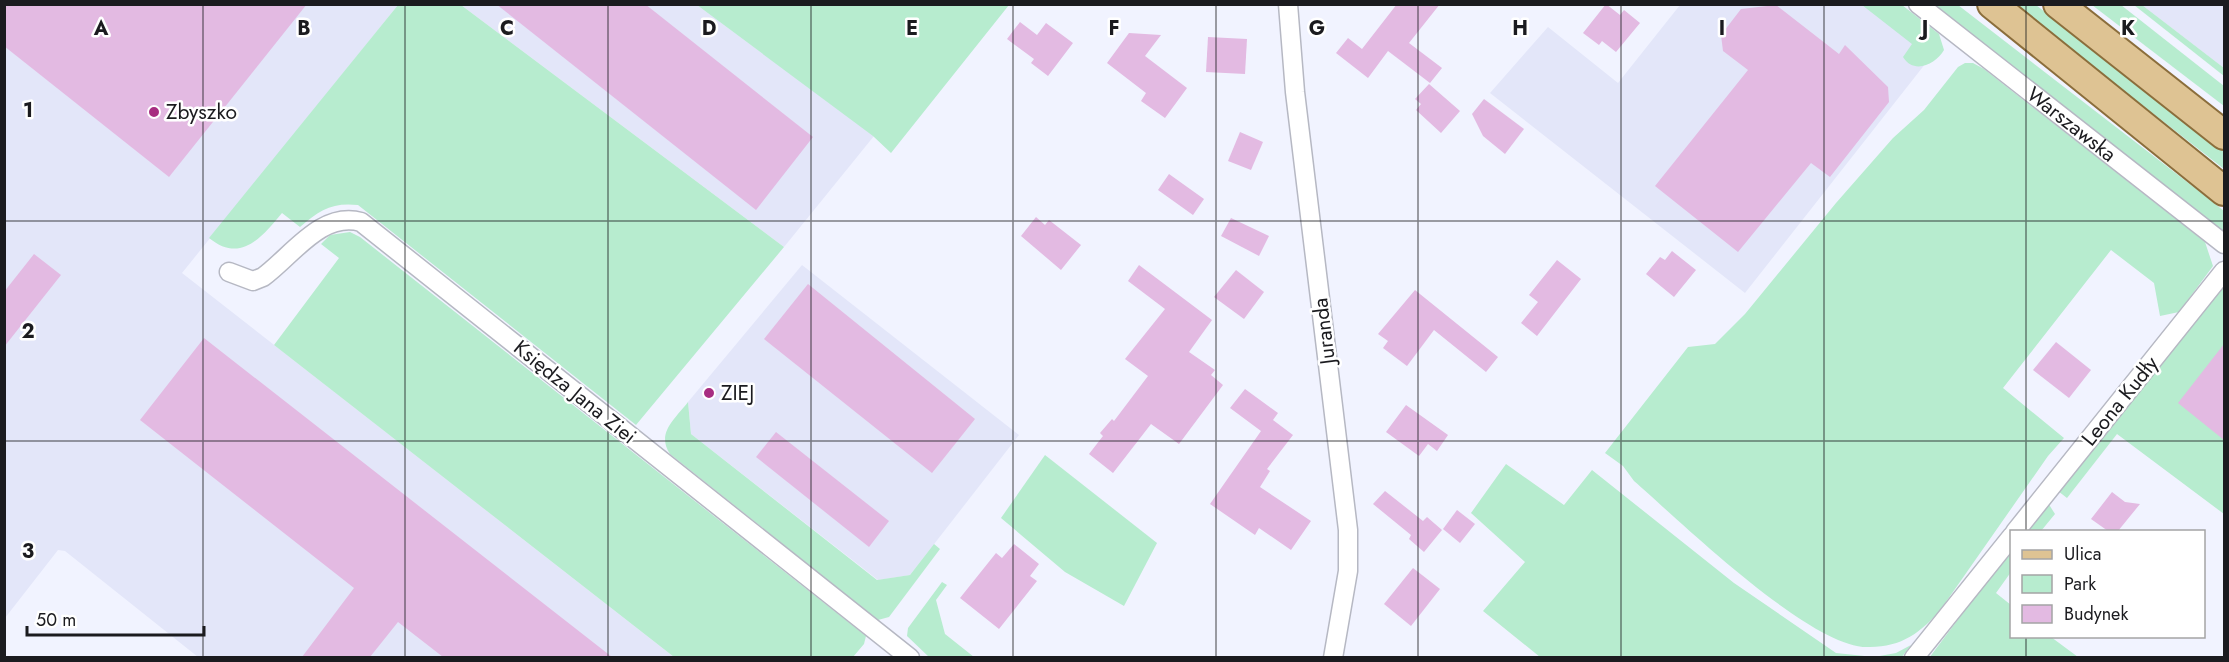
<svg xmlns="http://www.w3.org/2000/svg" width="2229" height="662" font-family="Jost,sans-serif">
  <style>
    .built { fill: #e3e6f9 }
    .green { fill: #b7eccf }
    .building { fill: #e3bae2 }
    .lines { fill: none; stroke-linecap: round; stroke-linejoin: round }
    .street-casing { stroke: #b6b8c3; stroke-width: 21 }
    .primary-casing { stroke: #8b6e3c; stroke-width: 32 }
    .street { stroke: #fff; stroke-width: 18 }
    .primary { stroke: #dec393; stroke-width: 28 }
    .grid { fill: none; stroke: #1b1b1f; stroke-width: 1.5; stroke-opacity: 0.55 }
    .poi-dot { fill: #a72d81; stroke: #fff; stroke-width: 2 }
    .labels { text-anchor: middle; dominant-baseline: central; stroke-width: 5; stroke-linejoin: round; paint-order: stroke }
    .poi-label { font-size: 21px; fill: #1b1b1f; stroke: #fff; text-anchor: start }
    .street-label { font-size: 21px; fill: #1b1b1f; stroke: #fff }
    .grid-label { font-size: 20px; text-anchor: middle; font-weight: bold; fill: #1b1b1f; stroke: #fff; stroke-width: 5; stroke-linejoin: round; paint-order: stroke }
  </style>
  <rect width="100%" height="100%" fill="#f1f3ff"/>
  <!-- built -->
  <g class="built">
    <path d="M5,5H398L182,273L674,657H198L65,551L58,550L5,618Z"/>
    <path d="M461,5H697L874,136L784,247Z"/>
    <path d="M1680,5H1871L1933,54L1745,293L1490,93L1548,27L1618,83Z"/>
    <path d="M2142,5H2224V68Z"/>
    <path d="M802,265L1019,435L910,575L878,580L691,434L688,402Z"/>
  </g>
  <!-- green -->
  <g class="green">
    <path d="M461,5L784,247L636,425L358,205C333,202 319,210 300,227L282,213C262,237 241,264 209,238L398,5Z"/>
    <path d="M697,5H1009L891,153L873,136Z"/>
    <path d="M1862,5H1902L1939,34L1944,50C1936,64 1914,75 1903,57L1912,44Z"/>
    <path d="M1933,5H1958L2204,195L2224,211V233Z"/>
    <path d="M2014,5H2036L2224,152V169Z"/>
    <path d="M2092,5H2121L2224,86V106Z"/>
    <path d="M2134,5H2142L2224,68V76Z"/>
    <path d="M1965,63H1973L1984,69L2205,242L2213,266L2179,312L2160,316L2154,283L2111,250L2003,388L2064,438L2048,456L1941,609C1921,633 1900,648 1867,647C1809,647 1680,521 1634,481L1623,466L1605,453L1688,347L1715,344L1745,314L1836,203L1893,138L1924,110L1958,67Z"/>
    <path d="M350,232L360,237L866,636L864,644L853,657H674L274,345L339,258L321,244L330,235Z"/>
    <path d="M2224,285V514L2117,434L2067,498L2058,491Z"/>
    <path d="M688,402L691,434L877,580L910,575L934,544L940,549L889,617L878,620L670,454C656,433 675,419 688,402Z"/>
    <path d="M1045,455L1157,543L1124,606L1065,572L1001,518Z"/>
    <path d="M1506,464L1564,505L1592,470L1734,583L1836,653L1874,657L1896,653L1911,645L1901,658L1540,657L1483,611L1525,562L1471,513Z"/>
    <path d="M2048,503L2055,514L2041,531L2025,532Z"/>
    <path d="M2011,549V572L1996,593L2011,605L2012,636L2051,637L2078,657L1929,658Z"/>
    <path d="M942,582L947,585L936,600L945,634L974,657H929L907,636L908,628Z"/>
  </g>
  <!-- building -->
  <g class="building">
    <path d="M4,4H307L169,177L4,46Z"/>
    <path d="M496,4H645L813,137L756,210Z"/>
    <path d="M1397,4H1440L1409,43L1442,68L1430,83L1388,51L1368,78L1336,53L1348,38L1362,49Z"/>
    <path d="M1606,4L1620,15L1624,10L1640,23L1616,52L1602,41L1599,45L1583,33Z"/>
    <path d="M1776,5L1839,54L1845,45L1888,87L1889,102L1830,177L1811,163L1738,252L1655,186L1748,70L1723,51L1721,35L1741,9Z"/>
    <path d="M1020,22L1037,35L1046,23L1073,43L1048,76L1031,63L1034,59L1007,39Z"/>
    <path d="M1129,33L1161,35L1145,56L1187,88L1165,118L1141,101L1146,93L1107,63Z"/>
    <path d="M1208,37L1247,39L1245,74L1206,72Z"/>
    <path d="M1429,84L1460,111L1441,133L1416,110L1421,104L1415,99Z"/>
    <path d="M1484,99L1524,129L1505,154L1483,136L1472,114Z"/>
    <path d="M1240,132L1263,142L1251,170L1228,161Z"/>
    <path d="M1169,174L1204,199L1193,215L1158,190Z"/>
    <path d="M1036,217L1045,225L1049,220L1081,245L1061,270L1021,236Z"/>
    <path d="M1231,218L1269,236L1259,256L1221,236Z"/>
    <path d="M1672,251L1696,270L1674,297L1646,274L1660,257L1665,260Z"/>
    <path d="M34,254L61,275L4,347V292Z"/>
    <path d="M1557,260L1581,279L1537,336L1521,323L1538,302L1529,295Z"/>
    <path d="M1139,265L1212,320L1189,352L1215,370L1211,375L1223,385L1179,444L1151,424L1113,473L1089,454L1103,436L1100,433L1112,419L1114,421L1148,376L1125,359L1165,309L1128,281Z"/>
    <path d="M1236,270L1264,292L1244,319L1214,297Z"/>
    <path d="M808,284L975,419L932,473L764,339Z"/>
    <path d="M1415,290L1498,357L1486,372L1434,330L1407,366L1383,348L1388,341L1378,334Z"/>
    <path d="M204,338L612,657H443L398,622L370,657H302L354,588L140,420Z"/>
    <path d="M2056,342L2091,370L2069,398L2033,370Z"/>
    <path d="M2224,344V440L2178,403Z"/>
    <path d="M1245,389L1278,413L1273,420L1293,435L1267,469L1270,471L1260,487L1311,521L1291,550L1259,528L1255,535L1210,504L1261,431L1230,408Z"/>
    <path d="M1406,405L1448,435L1437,451L1428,444L1419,456L1386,432Z"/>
    <path d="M776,432L889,521L869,547L756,457Z"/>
    <path d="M1385,491L1423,521L1427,517L1442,530L1424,552L1409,539L1411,535L1373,504Z"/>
    <path d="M2112,492L2125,502L2140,504L2118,531H2108L2091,519Z"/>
    <path d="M1457,510L1475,524L1460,543L1443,529Z"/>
    <path d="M1014,544L1039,564L1030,576L1037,581L999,629L960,598L996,553L1002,558Z"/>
    <path d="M1413,568L1440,589L1411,626L1384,604Z"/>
  </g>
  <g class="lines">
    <!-- street casing -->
    <g class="street-casing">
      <g id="street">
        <path d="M1288,4L1295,92L1348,530V571L1333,658"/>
        <path id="s1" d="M1918,4L2224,244"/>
        <path d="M229,272L253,281L263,277C292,256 321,211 361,222L910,658"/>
        <path d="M2015,532L2224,271"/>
        <path d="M1914,658L2012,536"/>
      </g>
    </g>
    <!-- primary casing -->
    <g class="primary-casing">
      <g id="primary">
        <path d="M1992,4L2224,191"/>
        <path d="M2058,4L2224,135"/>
      </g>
    </g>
    <!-- street -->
    <use href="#street" class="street"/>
    <!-- primary -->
    <use href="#primary" class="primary"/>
  </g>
  <!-- grid -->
  <path class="grid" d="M203,4V658M405,4V658M608,4V658M811,4V658M1013,4V658M1216,4V658M1418,4V658M1621,4V658M1824,4V658M2026,4V532M4,221H2224M4,441H2224M2026,636V658"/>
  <!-- markers -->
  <g class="poi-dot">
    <circle cx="154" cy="112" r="6"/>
    <circle cx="709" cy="393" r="6"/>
  </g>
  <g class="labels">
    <!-- poi labels -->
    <g class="poi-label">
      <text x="166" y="112">Zbyszko</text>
      <text x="721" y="393">ZIEJ</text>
    </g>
    <!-- street labels -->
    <g class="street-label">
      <text stroke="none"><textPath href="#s1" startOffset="195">Warszawska</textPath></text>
      <text transform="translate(1324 331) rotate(-97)">Juranda</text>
      <text transform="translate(575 392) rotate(39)">Księdza Jana Ziei</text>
      <text transform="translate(2120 401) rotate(-51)">Leona Kudły</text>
    </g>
  </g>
  <g class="grid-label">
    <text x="101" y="35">A</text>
    <text x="304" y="35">B</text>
    <text x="507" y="35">C</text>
    <text x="709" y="35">D</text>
    <text x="912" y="35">E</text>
    <text x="1114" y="35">F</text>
    <text x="1317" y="35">G</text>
    <text x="1520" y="35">H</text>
    <text x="1722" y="35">I</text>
    <text x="1925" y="35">J</text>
    <text x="2128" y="35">K</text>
    <text x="28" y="117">1</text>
    <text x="28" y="338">2</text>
    <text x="28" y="558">3</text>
  </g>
  <!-- border -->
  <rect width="2229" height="662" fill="none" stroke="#1b1b1f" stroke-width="12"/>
  <!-- legend -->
  <rect x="2010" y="530" width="195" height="108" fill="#ffffff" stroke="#a4a4a5" stroke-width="1.5"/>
  <rect x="2022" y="550" width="30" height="9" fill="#dec393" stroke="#a4a4a5" stroke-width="1.5"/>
  <text x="2064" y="560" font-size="18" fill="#1b1b1f">Ulica</text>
  <rect x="2022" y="575" width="30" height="18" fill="#b7eccf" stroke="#a4a4a5" stroke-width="1.5"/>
  <text x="2064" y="590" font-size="18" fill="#1b1b1f">Park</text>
  <rect x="2022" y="605" width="30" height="18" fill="#e3bae2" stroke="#a4a4a5" stroke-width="1.5"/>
  <text x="2064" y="620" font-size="18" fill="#1b1b1f">Budynek</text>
  <!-- scale -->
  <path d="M27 626v9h177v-9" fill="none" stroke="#1b1b1f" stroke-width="3"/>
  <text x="36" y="626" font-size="18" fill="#1b1b1f" stroke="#ffffff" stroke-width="4.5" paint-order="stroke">50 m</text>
</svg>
